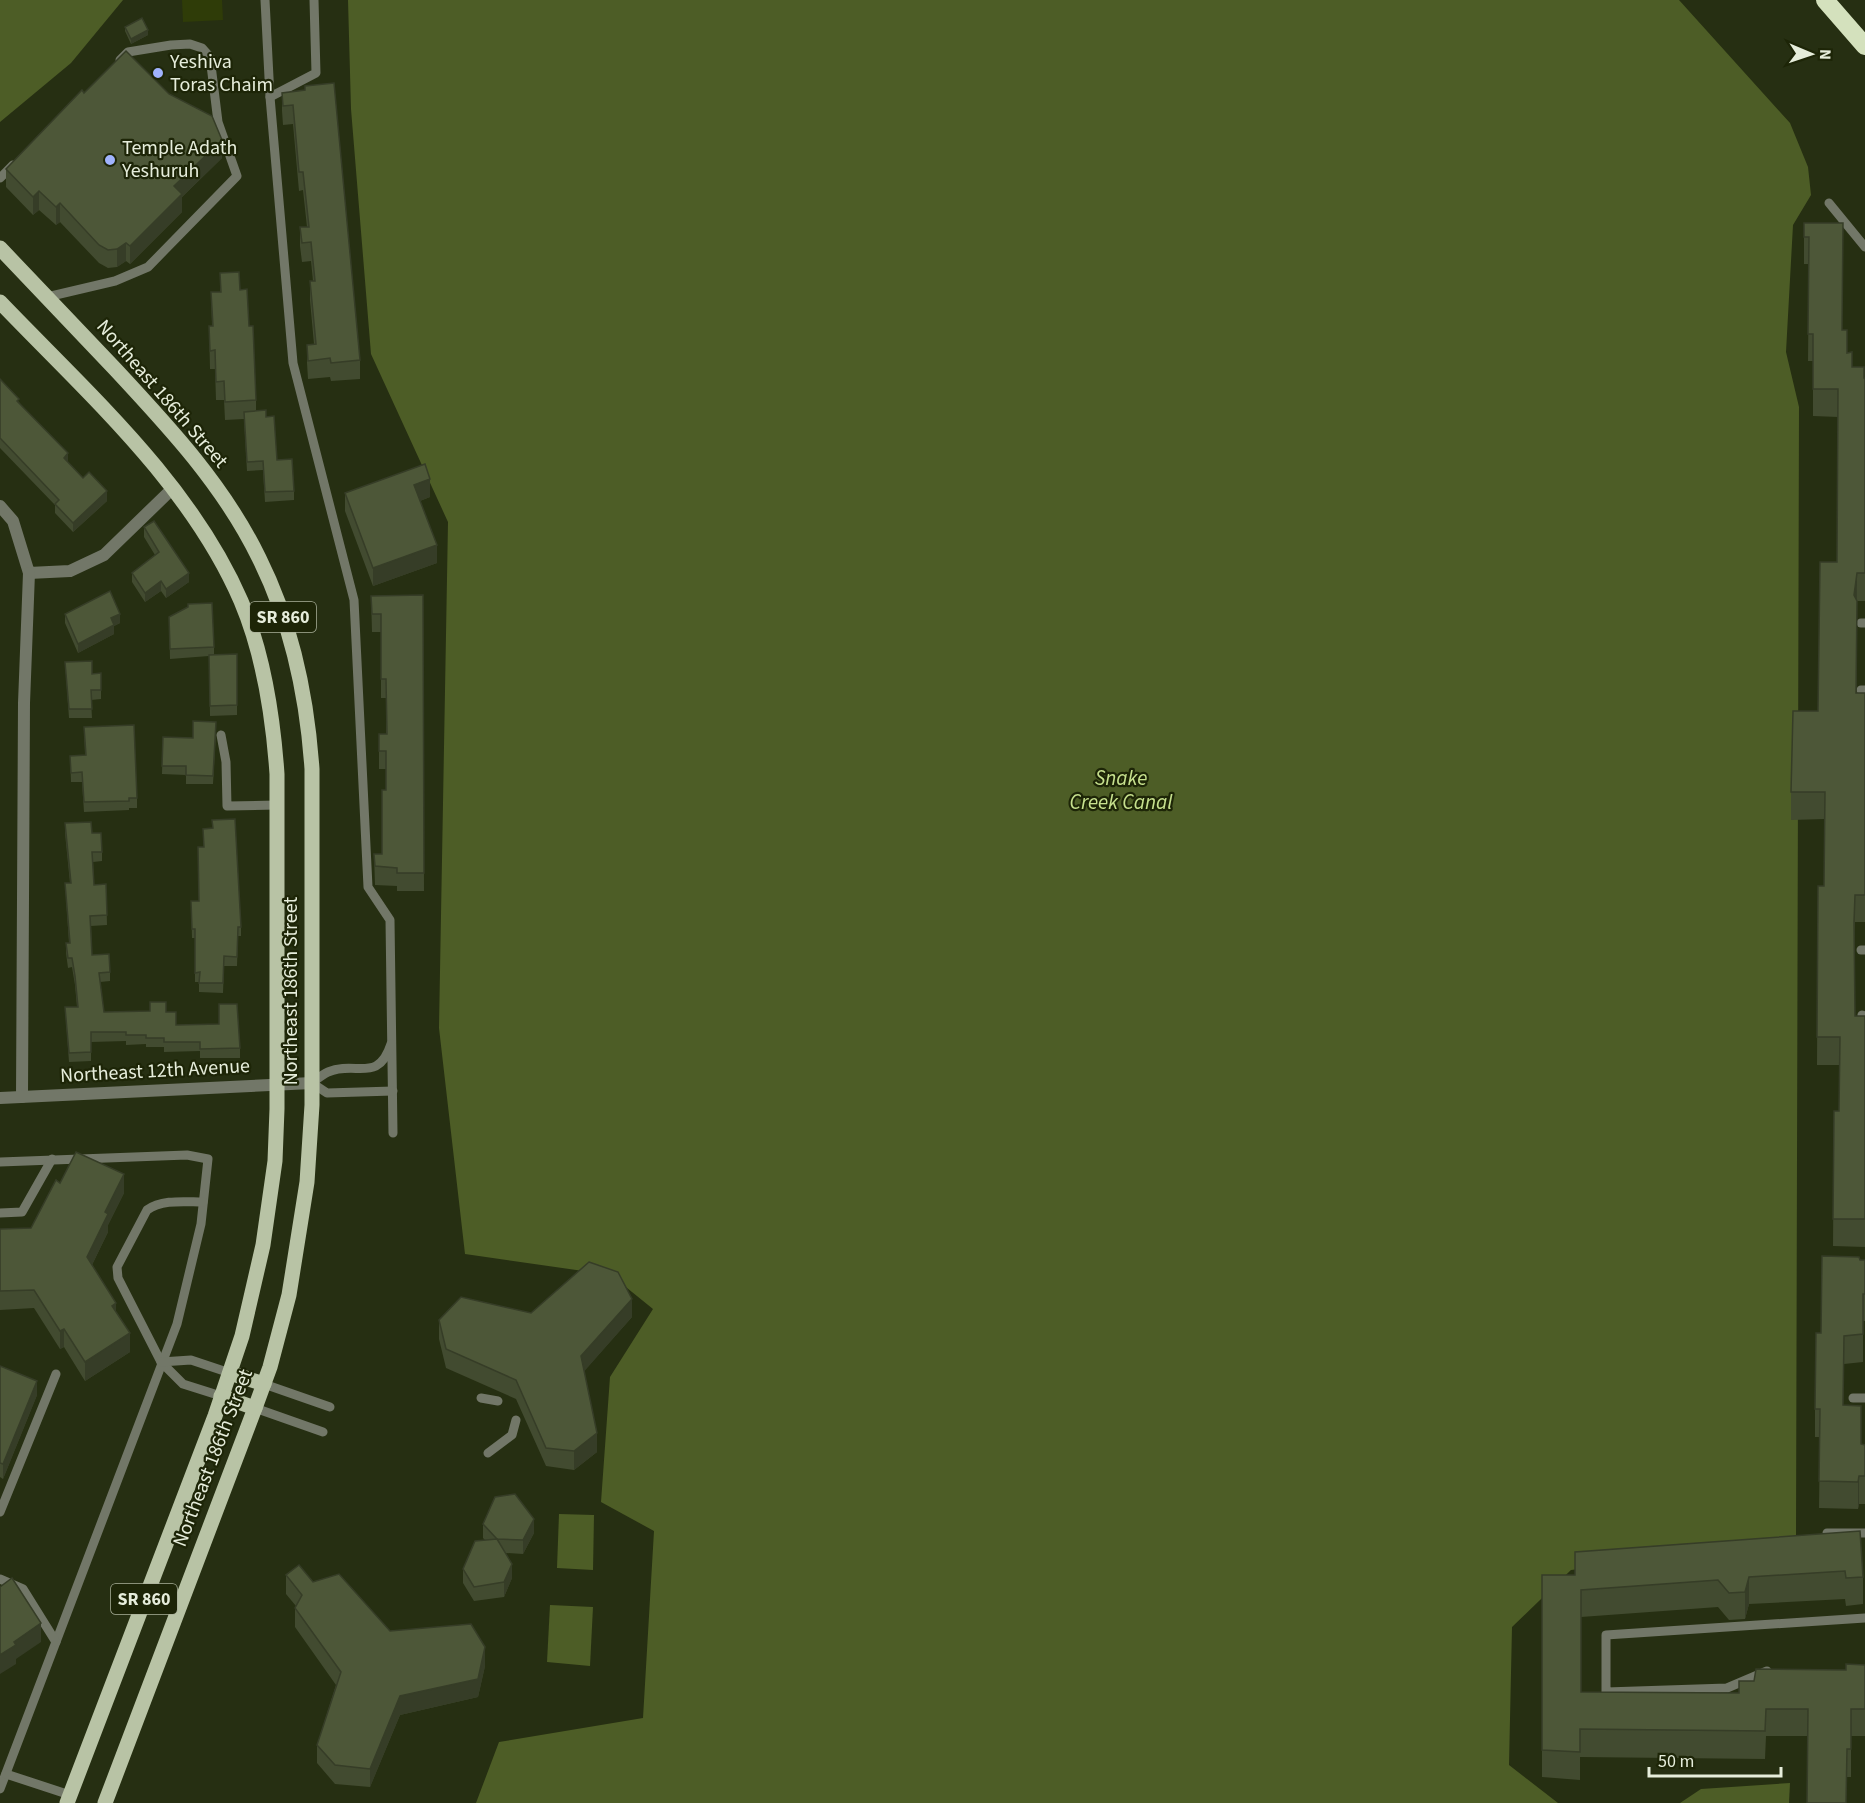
<svg xmlns="http://www.w3.org/2000/svg" width="1865" height="1803" font-family="'Source Sans 3',sans-serif">
  <style>
    .green { fill: #2f3c08 }
    .water { fill: #4d5d26 }
    .lines { fill: none; stroke-linecap: round; stroke-linejoin: round }
    .service { stroke: #727768; stroke-width: 9 }
    .minor { stroke: #727768; stroke-width: 12 }
    .primary { stroke: #b8c3a5; stroke-width: 15 }
    .motorway { stroke: #d4e1bd; stroke-width: 18 }
    .wall { fill: #424b30 }
    .shaded-wall { fill: #363d27 }
    .building { fill: #4d5738; stroke: #363d27; stroke-width: 1.5 }
    .poi-dot { fill: #a0b3fd; stroke: #1d2507; stroke-width: 2 }
    .labels { text-anchor: middle; dominant-baseline: central; stroke-width: 4.5; stroke-linejoin: round; paint-order: stroke }
    .shield { fill: #1d2507; stroke: #aab19b; stroke-width: 1.5 }
    .shield-label { font-size: 18px; font-weight: bold; fill: #e6eddb }
    .poi-label { font-size: 20px; fill: #e6eddb; stroke: #1d2507; text-anchor: start }
    .street-label { font-size: 20px; fill: #e6eddb; stroke: #1d2507 }
    .water-label { font-size: 21px; font-style: italic; fill: #c7e18e; stroke: #1d2507 }
  </style>
  <rect width="100%" height="100%" fill="#262f12"/>
  <!-- green -->
  <path class="green" d="M182,0H222L223,20L183,22Z"/>
  <!-- water -->
  <g class="water">
    <path d="M0,0H123L71,63L0,122Z"/>
    <path d="M348,0H1679L1790,123L1808,167L1811,195L1793,225L1786,352L1799,407L1796,1541L1571,1570L1512,1627L1509,1765L1558,1803H476L499,1742L643,1718L654,1531L601,1502L610,1377L653,1309L611,1275L465,1254L439,1028L448,522L371,354L351,109Z"/>
    <path d="M559,1514L594,1515L593,1570L557,1568Z"/>
    <path d="M550,1605L593,1607L590,1666L547,1662Z"/>
    <path d="M1790,1783L1789,1803H1680L1701,1789Z"/>
  </g>
  <g class="lines">
    <!-- service -->
    <g class="service">
      <path d="M265,0L270,97L293,363L354,600L368,887L390,920L393,1133"/>
      <path d="M270,97L316,73L314,0"/>
      <path d="M0,178L13,165"/>
      <path d="M1829,203L1865,247"/>
      <path d="M47,297L115,281L148,267L237,176L218,122L210,57L202,48L190,44L171,45L128,52L120,60"/>
      <path d="M1861,623H1865"/>
      <path d="M1861,690H1865"/>
      <path d="M221,735L226,762L227,806L277,805"/>
      <path d="M1861,950H1865"/>
      <path d="M1862,1015L1865,1016"/>
      <path d="M391,1044C378,1084 356,1060 328,1072C323,1074 317,1079 312,1083L327,1093L393,1091"/>
      <path d="M0,1162L187,1155L208,1159L201,1224L177,1324L0,1789"/>
      <path d="M203,1202C185,1202 162,1199 147,1210L117,1267L118,1278L161,1362L183,1384L221,1396"/>
      <path d="M0,1213L22,1212L52,1159"/>
      <path d="M161,1362L191,1360L230,1373"/>
      <path d="M264,1384L330,1407"/>
      <path d="M481,1398L498,1401"/>
      <path d="M1853,1398H1865"/>
      <path d="M255,1408L323,1432"/>
      <path d="M488,1453L512,1435L516,1420"/>
      <path d="M0,1512L56,1374"/>
      <path d="M1827,1533H1865"/>
      <path d="M0,1579L23,1589L56,1642"/>
      <path d="M1767,1671L1727,1688L1606,1692V1635L1865,1618"/>
      <path d="M6,1774L70,1795"/>
    </g>
    <!-- minor -->
    <g class="minor">
      <path d="M0,506L13,521L29,573L70,571L104,555L172,489"/>
      <path d="M22,1097L24,703L29,573"/>
      <path d="M0,1098L312,1083"/>
    </g>
    <!-- primary -->
    <g class="primary">
      <path d="M0,248C39,289 77,329 116,370C170,428 224,486 259,558C292,624 307,696 312,769V1105L307,1182L289,1295L270,1367L255,1408L105,1803"/>
      <path d="M0,302C87,393 190,483 241,601C264,655 273,716 277,774V1109L275,1161L263,1245L242,1336L215,1416L67,1803"/>
      <path d="M230,1373L264,1384"/>
      <path d="M221,1396L255,1408"/>
    </g>
    <!-- motorway -->
    <path class="motorway" d="M1825,0L1865,46"/>
  </g>
  <!-- wall -->
  <g class="wall">
    <path d="M125,27L148,35L131,44L125,31Z"/>
    <path d="M305,90L360,360V379L331,381L330,377L308,379L307,363V345L314,344L310,300V281H313L311,261L302,262L300,246V227H307L303,190L299,191L293,124L283,125L282,111V93Z"/>
    <path d="M84,93L222,158L182,197V212L130,264L126,261L117,267L108,268L99,263L60,222L56,225L39,210L33,215L6,187V169Z"/>
    <path d="M1804,223L1842,330L1847,353L1852,367L1865,378V601H1857L1856,693H1865V922H1855L1854,947L1855,1016H1865V1247L1833,1246L1834,1111H1839V1065H1817L1818,886H1824L1825,819L1791,820V792L1818,711L1837,562L1838,417L1813,416V361H1808L1809,264H1804Z"/>
    <path d="M220,273L240,290L249,326L256,400V411L266,417L277,460L294,491V500L265,502L263,470L247,471L244,419L225,420L224,400H216L215,369H210L209,326H212L211,292H220Z"/>
    <path d="M0,379L68,462L83,478L107,501L73,532L55,513V505L0,448Z"/>
    <path d="M345,493L430,497L420,501L437,563L373,586L345,511Z"/>
    <path d="M144,527L189,582L166,598L161,591L145,602L132,582V573L155,555L144,537Z"/>
    <path d="M423,595L424,891H397V886L375,885L374,854H382L386,790V769H379V734H386V698H381V632H372L371,596Z"/>
    <path d="M65,614L120,623L114,626V634L78,653L65,623Z"/>
    <path d="M169,617L214,647V655L237,705V715L210,716L209,656L170,659Z"/>
    <path d="M65,662L92,674L101,673V699L91,700L92,718H69Z"/>
    <path d="M84,727L137,798V808H129V810L84,812L82,782H71L70,756L85,755Z"/>
    <path d="M216,731L213,784H186V775L162,774L163,737L193,738Z"/>
    <path d="M65,823L92,833L102,852V861L93,862L94,885L106,884L107,925L91,926L92,955L110,972V981L100,982L104,1012H166L176,1025L240,1048V1058H200V1051L164,1052V1047H146V1044L126,1045V1041L91,1042V1061L69,1062L65,1007H77L75,985L72,967L68,968L66,953V943H69L65,883H70L65,833Z"/>
    <path d="M191,901H199L241,927V936H238L237,966H224L223,993L199,992V982H195V938H192Z"/>
    <path d="M60,1183L124,1193L108,1225V1232L92,1265L116,1312L130,1352L85,1381L64,1347L60,1349L34,1308L0,1310V1229L31,1228Z"/>
    <path d="M1860,1260H1865V1321H1863V1362L1844,1364L1843,1405L1861,1445H1865V1504H1859L1858,1509L1819,1508L1820,1437H1815V1409L1821,1333Z"/>
    <path d="M531,1313L632,1317L584,1371L597,1452L574,1470L546,1466L516,1399L446,1368L439,1339V1320Z"/>
    <path d="M0,1366L37,1395L3,1479L0,1477Z"/>
    <path d="M483,1524L534,1533L523,1554L506,1553L512,1578L504,1597L474,1601L463,1583V1569L485,1540L483,1538Z"/>
    <path d="M1860,1531L1863,1577V1604L1846,1606L1845,1599L1749,1604L1745,1619L1729,1620L1718,1607L1581,1617V1692L1739,1693L1754,1681L1846,1670L1865,1665V1736H1851V1777H1847L1808,1736H1766L1765,1759L1580,1757V1780L1542,1777V1575H1575Z"/>
    <path d="M286,1575L313,1582L390,1631L485,1666L478,1697L400,1715L370,1787L335,1784L317,1763V1745L336,1685L295,1627V1608L296,1606L286,1594Z"/>
  </g>
  <!-- shaded-wall -->
  <g class="shaded-wall">
    <path d="M148,30V35L131,44V39Z"/>
    <path d="M222,140V158L182,197V212L130,264V246L174,186Z"/>
    <path d="M39,191V210L33,215V197Z"/>
    <path d="M60,203V222L56,225V207Z"/>
    <path d="M126,243V261L117,267V249Z"/>
    <path d="M68,453V463L64,458Z"/>
    <path d="M430,479V497L414,503V485Z"/>
    <path d="M107,491V501L73,532V523Z"/>
    <path d="M437,545V563L373,586V568Z"/>
    <path d="M189,573V582L166,598V589Z"/>
    <path d="M1857,573L1856,721L1854,595Z"/>
    <path d="M161,581V591L145,602V593Z"/>
    <path d="M120,614V623L114,626V634L78,653V644L111,618Z"/>
    <path d="M124,1174V1193L108,1225V1232L87,1275V1257L105,1212Z"/>
    <path d="M632,1299V1317L581,1375V1356Z"/>
    <path d="M116,1303V1321L112,1306Z"/>
    <path d="M64,1329V1347L60,1349V1331Z"/>
    <path d="M130,1333V1352L85,1381V1362Z"/>
    <path d="M37,1381V1395L3,1479V1464Z"/>
    <path d="M597,1433V1452L574,1470V1451Z"/>
    <path d="M1859,1476V1504L1858,1509V1482Z"/>
    <path d="M534,1519V1533L523,1554V1540Z"/>
    <path d="M512,1564V1578L504,1597V1582Z"/>
    <path d="M1749,1577V1604L1745,1619V1592Z"/>
    <path d="M41,1623V1642L16,1659V1664L0,1674V1655L14,1642Z"/>
    <path d="M485,1647V1666L478,1697L400,1715L370,1787V1769L400,1696Z"/>
  </g>
  <!-- building -->
  <g class="building">
    <path d="M142,18L148,30L131,39L125,27Z"/>
    <path d="M126,51L169,94L212,116L222,140L174,186L182,194L130,246L126,243L117,249L108,250L99,245L60,203L56,207L39,191L33,197L6,169L82,90L84,93Z"/>
    <path d="M334,83L360,360L331,363L330,358L308,361L307,345L316,344L310,281H315L311,242L302,243L300,227H309L303,172H299L293,105L283,106L282,93L305,90V86Z"/>
    <path d="M1804,223H1843L1842,330H1847V353L1852,352V367H1864V378H1865V573H1857L1854,595L1857,601L1856,693H1865V895H1855L1854,922L1855,1016H1865V1219H1833L1834,1111H1839L1840,1037H1817L1818,886H1824L1825,792H1791L1793,711H1818L1820,562H1837L1838,389H1813V334H1808L1809,237H1804Z"/>
    <path d="M239,272L240,290L247,289L249,326H253L256,400L225,402L224,381L216,382L215,350L210,351L209,326H213L211,292H221L220,273Z"/>
    <path d="M0,379L19,399L17,401L68,453L64,458L83,478L89,472L107,491L73,523L55,504L59,500L0,438Z"/>
    <path d="M266,410V417L274,416L277,460L292,459L294,491L265,492L263,461L247,462L244,412Z"/>
    <path d="M425,464L430,479L414,485L437,545L373,568L345,493Z"/>
    <path d="M154,521L189,573L166,589L161,581L145,593L132,573L159,552L144,527Z"/>
    <path d="M110,591L120,614L111,618L114,625L78,644L65,614Z"/>
    <path d="M423,595L424,873H397V868L375,866L374,854H382V790H386V751H379V734H387L386,679H381V614H372L371,596Z"/>
    <path d="M212,603L214,647L170,649L169,617L188,607V604Z"/>
    <path d="M237,654V705L210,706L209,655Z"/>
    <path d="M92,661V674L101,673V690H91L92,709H69L65,662Z"/>
    <path d="M193,721L216,722L213,776L186,775V766H162L163,737L193,738Z"/>
    <path d="M134,725L137,798H129V801L84,802L82,772L71,773L70,756L86,755L84,727Z"/>
    <path d="M235,819L241,927H238L237,957L224,956L223,983H199L200,972L195,973V929H192L191,901H199L198,847H204L203,829L213,828L212,820Z"/>
    <path d="M91,822L92,833H101L102,852H92L94,885L106,884L107,915L90,916L92,955L109,954L110,972L99,973L104,1012L150,1011V1002H166V1012H176V1025L219,1024V1004H237L240,1048L200,1049V1042H164V1038H146V1035H126V1032H91V1052L69,1053L65,1007H78L75,976L72,958H68L66,943H70L65,883H71L65,823Z"/>
    <path d="M76,1152L124,1174L105,1212L108,1214L87,1257L116,1303L112,1306L130,1333L85,1362L64,1329L60,1331L34,1290L0,1291V1229L31,1228L56,1180L60,1183Z"/>
    <path d="M1822,1256L1859,1257L1860,1260H1865V1294H1863V1334L1844,1336L1843,1405L1861,1406V1444L1865,1445V1476H1859L1858,1482L1819,1481L1820,1409H1815L1816,1333H1821Z"/>
    <path d="M589,1262L618,1272L632,1299L581,1356L597,1433L574,1451L546,1448L516,1380L446,1349L439,1320L461,1297L531,1313Z"/>
    <path d="M0,1366L37,1381L3,1464L0,1463Z"/>
    <path d="M515,1494L534,1519L523,1540L497,1539L483,1524L495,1497Z"/>
    <path d="M1860,1531L1863,1577L1846,1578L1845,1571L1749,1577L1745,1592L1729,1593L1718,1580L1581,1590V1692L1739,1693V1681H1754L1756,1669L1846,1670V1664L1865,1665V1709H1851V1749H1847L1846,1803H1807L1808,1709H1766L1765,1731L1580,1729V1752L1542,1750V1575H1575V1552Z"/>
    <path d="M497,1539L512,1564L504,1582L474,1587L463,1569L475,1541Z"/>
    <path d="M299,1565L313,1582L339,1574L390,1631L471,1624L485,1647L478,1679L400,1696L370,1769L335,1765L317,1745L341,1672L295,1608L302,1595L286,1575Z"/>
    <path d="M12,1578L41,1623L14,1642L16,1645L0,1655V1587Z"/>
  </g>
  <!-- markers -->
  <g class="poi-dot">
    <circle cx="158" cy="73" r="6"/>
    <circle cx="110" cy="160" r="6"/>
  </g>
  <g class="labels">
    <!-- shield labels -->
    <g class="shield">
      <rect x="250" y="602" width="66" height="30" rx="4.5"/>
      <rect x="111" y="1584" width="66" height="30" rx="4.5"/>
    </g>
    <g class="shield-label">
      <text x="283" y="617">SR 860</text>
      <text x="144" y="1599">SR 860</text>
    </g>
    <!-- poi labels -->
    <g class="poi-label">
      <text x="170" y="62">Yeshiva<tspan x="170" dy="23">Toras Chaim</tspan></text>
      <text x="122" y="148">Temple Adath<tspan x="122" dy="23">Yeshuruh</tspan></text>
    </g>
    <!-- street labels -->
    <g class="street-label">
      <text transform="translate(162 394) rotate(49)">Northeast 186th Street</text>
      <text transform="translate(291 991) rotate(-90)">Northeast 186th Street</text>
      <text transform="translate(155 1071) rotate(-3)">Northeast 12th Avenue</text>
      <text transform="translate(213 1458) rotate(-69)">Northeast 186th Street</text>
    </g>
    <!-- water labels -->
    <g class="water-label">
      <text x="1121" y="778">Snake<tspan x="1121" dy="24">Creek Canal</tspan></text>
    </g>
  </g>
  <!-- north arrow -->
  <g transform="translate(1811 54) rotate(92)" stroke="#1d2507" stroke-width="4.5" paint-order="stroke">
  <path d="M0-4.5L10 22L0 15L-10 22Z" fill="#e6eddb"/>
  <text y="-9" font-size="16" font-weight="bold" text-anchor="middle" fill="#e6eddb">N</text>
  </g>
  <!-- scale -->
  <path d="M1649 1767v9h132v-9" fill="none" stroke="#e6eddb" stroke-width="3"/>
  <text x="1658" y="1767" font-size="18" fill="#e6eddb" stroke="#1d2507" stroke-width="4.5" paint-order="stroke">50 m</text>
</svg>
